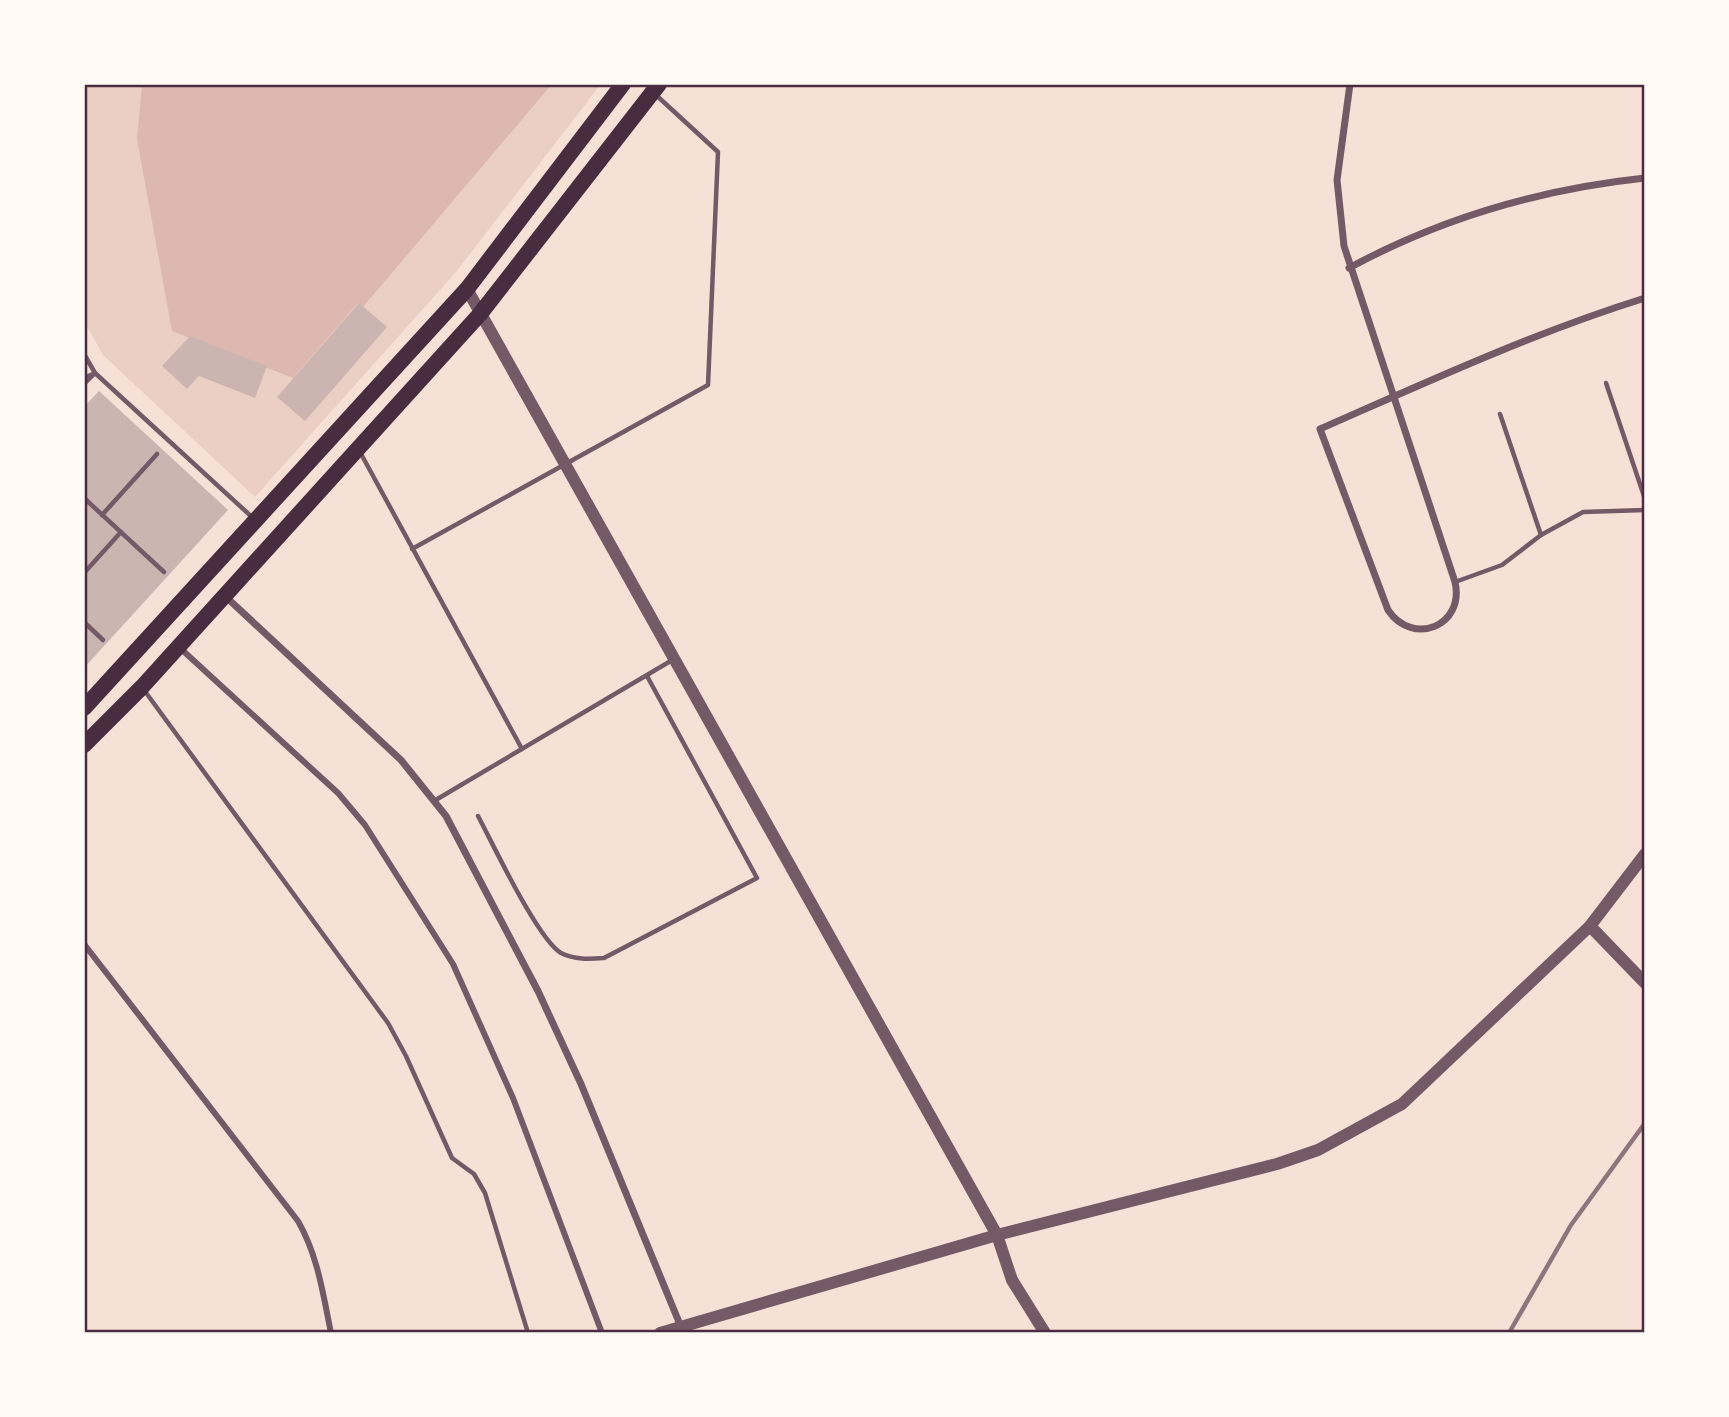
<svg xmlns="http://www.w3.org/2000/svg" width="1729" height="1417" font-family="Inter,sans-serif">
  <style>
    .green { fill: #ebcfc5 }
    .water { fill: #dcb8b0 }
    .building { fill: #ccb4b1 }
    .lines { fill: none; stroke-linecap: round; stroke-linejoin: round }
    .service { stroke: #755966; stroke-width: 4.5 }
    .pedestrian { stroke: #755966; stroke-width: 6 }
    .minor { stroke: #755966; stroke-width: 7 }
    .tertiary { stroke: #755966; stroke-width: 12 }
    .primary { stroke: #4a2c40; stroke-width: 16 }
    .rail { stroke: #8f747c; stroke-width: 4.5 }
    .neatline { fill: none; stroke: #4a2c40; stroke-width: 2.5 }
  </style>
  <rect width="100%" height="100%" fill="#f7e1d7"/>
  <!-- green -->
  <path class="green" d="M84,84H601L456,272L255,497L103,355L84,321Z"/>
  <!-- water -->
  <path class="water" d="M142,84H552L363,307L358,303L293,378L172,331L137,139Z"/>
  <!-- building -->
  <g class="building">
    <path d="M359,303L387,327L305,421L277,397Z"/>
    <path d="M190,336L267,366L255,398L199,376L187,389L162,366Z"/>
    <path d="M99,391L228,510L84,668V407Z"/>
  </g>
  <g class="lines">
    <!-- service -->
    <g class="service">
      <path d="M84,354L95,373L84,378"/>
      <path d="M1606,383L1645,499"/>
      <path d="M84,384L95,373L253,518"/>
      <path d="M1500,414L1541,535"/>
      <path d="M360,452L522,749"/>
      <path d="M84,498L164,572"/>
      <path d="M102,515L157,454"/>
      <path d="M412,549L708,385L718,152L656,95"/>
      <path d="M84,573L121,532"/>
      <path d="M1455,582L1502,565L1541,535L1583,512L1645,510"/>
      <path d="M84,622L103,640"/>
      <path d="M144,690L388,1023L406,1056L452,1158L474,1174L485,1193L528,1333"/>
      <path d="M434,801L674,659"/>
      <path d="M478,816C493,844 538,940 561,953C575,960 589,959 604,958L757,878L647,676"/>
    </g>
    <!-- pedestrian -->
    <g class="pedestrian">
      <path d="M180,648L338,793L365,825L453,964L513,1098L602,1333"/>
      <path d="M84,944L298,1221C318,1256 323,1294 331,1333"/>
    </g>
    <!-- minor -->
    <g class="minor">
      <path d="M1350,84L1337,180L1344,246L1455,582C1465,626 1413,647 1388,610L1320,429C1427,382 1533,333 1645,298"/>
      <path d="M1349,268C1441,218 1541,189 1645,178"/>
      <path d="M225,596L401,760L446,816L538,991L581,1084L681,1327"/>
    </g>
    <!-- tertiary -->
    <g class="tertiary">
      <path d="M467,289L997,1235L1012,1280L1045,1333"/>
      <path d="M1590,926L1645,983"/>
      <path d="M660,1333L997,1235L1277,1164L1318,1150L1402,1104L1590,926L1645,854"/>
    </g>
    <!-- primary -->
    <g class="primary">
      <path d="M84,708L467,289L623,84"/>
      <path d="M84,745L142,687L480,314L659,84"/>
    </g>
    <!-- rail -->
    <path class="rail" d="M1509,1333L1571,1225L1645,1123"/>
  </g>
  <!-- border -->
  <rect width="1729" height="1417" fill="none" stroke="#fffaf5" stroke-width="172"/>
  <rect x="86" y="86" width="1557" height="1245" class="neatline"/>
</svg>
